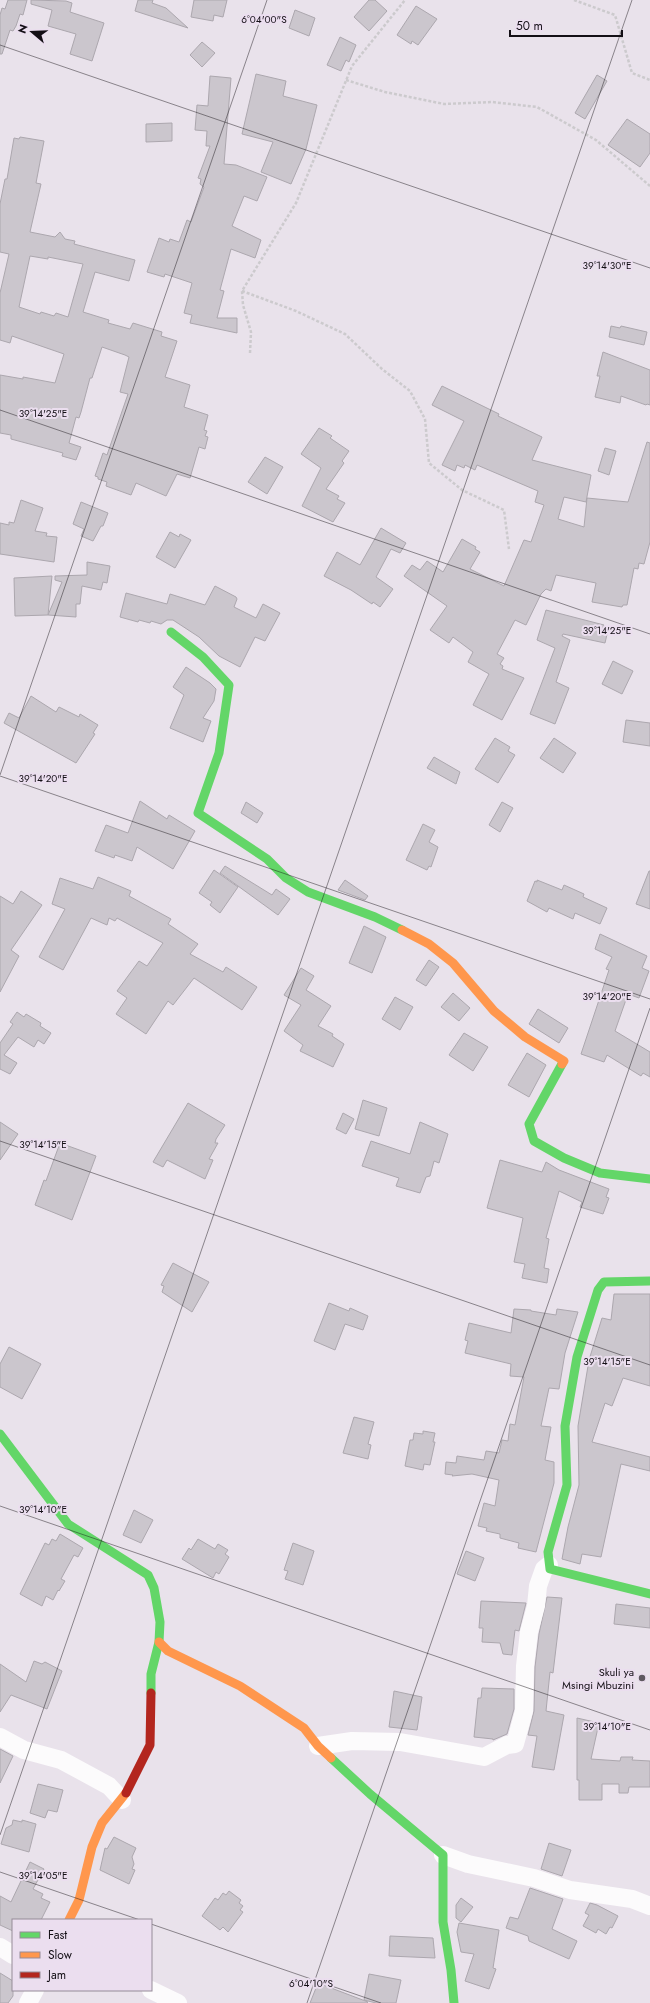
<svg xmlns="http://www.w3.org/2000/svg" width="650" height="2003" font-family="Jost,sans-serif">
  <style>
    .building { fill: #cbc6cd; stroke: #aca7ae; fill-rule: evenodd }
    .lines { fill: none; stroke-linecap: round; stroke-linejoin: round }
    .path { stroke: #cccacd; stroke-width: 2.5; stroke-dasharray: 3 2; stroke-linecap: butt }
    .street { stroke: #fcfbfc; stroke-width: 18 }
    .fast { stroke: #63d668; stroke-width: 9 }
    .slow { stroke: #ff974d; stroke-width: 9 }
    .jam { stroke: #b3261e; stroke-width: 9 }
    .ticks { fill: none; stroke: #130f15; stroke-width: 1; stroke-opacity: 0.45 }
    .poi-dot { fill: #5e5960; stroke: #ebdeef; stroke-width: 1.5 }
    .labels { text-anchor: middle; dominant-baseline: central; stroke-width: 4; stroke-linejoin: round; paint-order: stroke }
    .poi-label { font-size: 11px; fill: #130f15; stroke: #ebdeef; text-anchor: end }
    .ticks-label { font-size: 10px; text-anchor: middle; fill: #130f15; stroke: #ebdeef; stroke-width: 4; stroke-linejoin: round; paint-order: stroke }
  </style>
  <rect width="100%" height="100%" fill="#e9e2eb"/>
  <!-- building -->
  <g class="building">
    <path d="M8,0H27L23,15L20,14L16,26L13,31L10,30L2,54H0V15L2,8L5,9Z"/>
    <path d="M31,0L66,1L72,3L70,12L104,23L92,61L70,54L76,34L48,26L52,10L31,4Z"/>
    <path d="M138,0H153L152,3L166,8L188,28L135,11Z"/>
    <path d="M194,0H227L223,17L214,15L213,21L191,17Z"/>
    <path d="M369,0H375L387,11L369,31L354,17Z"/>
    <path d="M416,6L437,19L418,45L412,41L411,44L397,35Z"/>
    <path d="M295,10L315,18L309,36L289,28Z"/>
    <path d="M340,37L356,45L349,62L346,60L341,71L327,65Z"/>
    <path d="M202,42L215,53L202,67L190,55Z"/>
    <path d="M256,74L286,81L283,96L317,105L306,149L291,184L261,172L273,142L242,134Z"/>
    <path d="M597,75L607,81L585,119L575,113Z"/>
    <path d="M210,76L231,78L224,164L236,165L267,177L257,201L244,196L232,226L261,240L255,258L231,249L220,290L224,291L217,318H237V333L190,323L192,315L184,313L192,283L165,274L164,277L147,272L159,238L169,242L170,239L179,242L187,220L191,222L204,187L200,184L201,179L198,178L210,146H206L207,131L195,130L197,105L208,106Z"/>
    <path d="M627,119L650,134V153L640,167L608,145Z"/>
    <path d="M172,123V141L146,142V124Z"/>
    <path d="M20,137L44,141L36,183L41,184L30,232L55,237L60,232L65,239L75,241L74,244L135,260L129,281L95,272L83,312L109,320L108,323L130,329L133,323L162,332L161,336L177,341L165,377L190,385L184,407L208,415L204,430L207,431L205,436L208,437L205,449L199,447L190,478L177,474L166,496L136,483L131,495L106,486L107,482L98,479V477L95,476L103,453L107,455L128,394L120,392L129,357L125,355L102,347L92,378H90L81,412L79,418L76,417L69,443L81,447L76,460L62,456L63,453L11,439V435L0,433V375L23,379V377L55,383L64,354L12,336L10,343L0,340V293L9,254L0,252V204L5,179H7L14,138L19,139ZM30,256L48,259V257L83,264L68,317L56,313L54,316L41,312L40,314L19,307Z"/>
    <path d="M611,326L620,328L621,326L647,332L644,345L609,337Z"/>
    <path d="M603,352L650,370V405L647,404L646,405L621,396L620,403L595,397L600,376H597Z"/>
    <path d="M442,386L499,414L498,416L542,437L532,460L591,475L586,502L564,497L558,519L584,527L587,498L628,502L647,442L650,443V542L644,564L639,563L638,569L634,568L627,605H623L622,607L592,602L596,583L556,575L551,591L546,589L541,594L526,625L515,620L497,654L504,658L500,664L503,666L502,669L524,678L502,720L473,705L489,674L468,662L473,652L453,637L449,643L430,630L447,606L404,576L412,565L420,570L427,561L443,572L462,539L476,547L475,549L480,552L470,569L504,586L524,540L531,542L544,505L535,502L538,491L477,465L475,470L465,465L464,468L457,465L455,471L442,465L464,421L432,405Z"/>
    <path d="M319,428L332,436L330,438L349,451L342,461L344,463L326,489L339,496L337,499L345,503L333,522L302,506L321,468L301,454Z"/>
    <path d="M605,448L616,451L609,475L598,471Z"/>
    <path d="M265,457L283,467L267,494L248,482Z"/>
    <path d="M21,500L43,508L35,531L47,533L46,536L57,537L54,562L0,554V523L9,525V522L14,523Z"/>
    <path d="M81,502L108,513L103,526H101L93,541L81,536L84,529L73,524Z"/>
    <path d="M381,528L406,543L400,553L391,549L376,577L393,589L380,607L373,602L372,604L351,590L324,576L337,552L360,565Z"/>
    <path d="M170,532L179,537L180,534L191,540L175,568L156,557Z"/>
    <path d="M87,562L110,566L107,583L103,582L101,590L82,586L80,604H76V617L48,615L62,582L55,580V576L87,575Z"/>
    <path d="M52,576L48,615L15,616L14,578Z"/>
    <path d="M215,586L236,597L237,599L234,607L256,618L263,604L280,613L265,641L255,637L240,667L219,656L199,637L173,620H167L161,624L151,621L150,623L139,620L138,622L120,617L126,593L167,604L170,594L205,605Z"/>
    <path d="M546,610L604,625L603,629L608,630L605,643L563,634L562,636L570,640L556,682L569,688L555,724L530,714L555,648L537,640Z"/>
    <path d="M613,661L633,671L622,694L602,684Z"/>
    <path d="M186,667L210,683L216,689L214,701L203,718L211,721L203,742L170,728L184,695L173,687Z"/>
    <path d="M31,696L56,712L59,707L79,717L80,714L98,725L93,733L95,734L76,763L4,723L9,713L19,718Z"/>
    <path d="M626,720L650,723V746L623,742Z"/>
    <path d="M495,738L510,747L508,751L515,755L498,783L475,769Z"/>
    <path d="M554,738L576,753L563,773L540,758Z"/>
    <path d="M434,757L460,772L456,784L427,768Z"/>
    <path d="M140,801L167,819L169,815L195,831L173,869L137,847L132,861L115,855L114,858L95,851L106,825L128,833Z"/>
    <path d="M246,802L263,813L257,823L241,813Z"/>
    <path d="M502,802L513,808L500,832L489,825Z"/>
    <path d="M423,824L435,830L429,842L438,847L431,867L429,866L427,870L406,860Z"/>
    <path d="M225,866L272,895L276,889L290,899L278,915L220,873Z"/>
    <path d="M214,870L238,887L220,913L210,905L212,902L199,893Z"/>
    <path d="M649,871H650V909L636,904Z"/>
    <path d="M98,877L131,891L129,896L171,919L168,924L198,944L190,954L223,972L226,967L257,987L242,1010L194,978L173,1005L168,1001L146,1034L116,1014L127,998L117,991L139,961L147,966L163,943L117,918L115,921L109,918L107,925L91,918L63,970L39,957L65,909L52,904L60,878L93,889Z"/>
    <path d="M345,880L368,896L365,900L338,890Z"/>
    <path d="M537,880L562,890L564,885L584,894L583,897L607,908L600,924L575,913L573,919L549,908L547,912L527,901L535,881L537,882Z"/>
    <path d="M21,891L42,905L11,950L19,956L0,992V896L13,904Z"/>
    <path d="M364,926L386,937L372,973L349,963Z"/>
    <path d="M600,934L647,956L642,968L649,971L639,998L628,994L615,1031L650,1052V1077L643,1073L641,1076L607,1055L604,1062L581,1054L609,970L606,969L612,957L595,949Z"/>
    <path d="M429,960L439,967L426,986L416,980Z"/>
    <path d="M301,968L314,976L306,990L331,1006L318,1026L333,1034L332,1036L344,1044L333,1067L300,1051L303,1045L284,1031L301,1005L284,995Z"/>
    <path d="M453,993L470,1008L459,1021L441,1007Z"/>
    <path d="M395,997L413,1007L400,1030L382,1019Z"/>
    <path d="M538,1009L568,1028L559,1043L529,1024Z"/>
    <path d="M17,1012L24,1017L26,1014L41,1023L40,1026L51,1033L44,1044L38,1040L34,1047L18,1037L4,1055L17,1063L10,1074L0,1069V1043L13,1024L10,1022Z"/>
    <path d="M464,1033L488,1047L473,1071L449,1055Z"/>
    <path d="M527,1053L546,1065L529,1097L508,1085Z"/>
    <path d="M363,1100L387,1108L379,1136L355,1129Z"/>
    <path d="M188,1103L225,1125L216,1139L215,1143H218L209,1159L213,1160L205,1179L167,1160L163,1167L153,1162Z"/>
    <path d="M343,1113L354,1119L346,1134L336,1129Z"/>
    <path d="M0,1122L18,1134L0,1160Z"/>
    <path d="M420,1122L448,1134L439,1163L434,1161L430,1176L426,1177L420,1193L396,1186L399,1178L362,1166L371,1141L410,1154Z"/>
    <path d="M60,1143L96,1156L72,1220L35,1205L44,1180L46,1181Z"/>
    <path d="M500,1160L542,1172L546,1162L559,1170L609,1189L606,1197L609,1198L603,1214L580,1207L582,1202L559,1191L546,1238L549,1239L544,1268L549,1269L547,1283L522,1278L525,1264L514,1262L523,1218L487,1208Z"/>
    <path d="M173,1263L209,1282L192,1312L162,1292L164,1286L161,1285Z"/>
    <path d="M614,1294H650V1386L623,1378L612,1406L605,1403L592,1442L650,1457V1471L621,1464L601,1557L582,1554L580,1564L562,1559L568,1527L579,1485L578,1426L589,1360L602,1318L611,1320Z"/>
    <path d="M329,1303L349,1311L350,1308L368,1316L363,1330L345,1324L335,1350L314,1341Z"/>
    <path d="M514,1309L531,1310V1311L556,1315L557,1309L578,1312L565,1353L559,1389L549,1388L541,1426L551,1427L545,1460L554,1462V1483L536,1552L518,1548L519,1543L500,1538V1534L486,1531L487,1528L478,1526L484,1503L495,1506L499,1480L472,1474L452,1476L453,1475L445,1474L446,1462L456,1463L457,1456L484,1460L486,1451L499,1453L502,1440L508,1441L510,1424L515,1425L524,1377L510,1376L511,1364L465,1353L468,1341L465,1340L469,1323L511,1333Z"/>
    <path d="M9,1347L41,1364L22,1399L0,1387V1364Z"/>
    <path d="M354,1417L374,1422L368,1444L371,1445L368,1459L343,1453Z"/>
    <path d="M423,1431L435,1433L433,1442H435L430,1465L424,1464L423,1470L405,1466L410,1440H413L414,1433L423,1434Z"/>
    <path d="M134,1510L153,1520L141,1543L123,1535Z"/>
    <path d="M60,1534L83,1548L78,1557L74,1555L61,1579L65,1581L59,1591L58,1590L53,1600L46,1596L42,1606L20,1594L45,1543L49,1545L52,1539L56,1541Z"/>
    <path d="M198,1539L215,1549L218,1544L228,1550L225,1554L229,1557L219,1574L216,1572L213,1578L182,1559L189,1548L191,1550Z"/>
    <path d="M293,1543L314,1551L303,1585L285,1579L288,1571L284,1570Z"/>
    <path d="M466,1551L484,1558L475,1581L457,1574Z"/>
    <path d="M547,1597L562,1598L553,1673L550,1672L546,1711L564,1715L554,1770L532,1767L537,1736L528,1735L534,1711L535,1667L539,1634Z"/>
    <path d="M481,1601L526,1603L519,1631L515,1630L512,1655L503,1654L500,1643L482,1642L483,1628H479Z"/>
    <path d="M616,1604L650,1608V1628L614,1624Z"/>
    <path d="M34,1661L42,1664L45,1662L62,1671L47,1709L11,1695L0,1712V1664L26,1682Z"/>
    <path d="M482,1688L514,1689V1709L507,1734L493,1740V1739L474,1737L478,1698H481Z"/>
    <path d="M394,1691L422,1697L417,1730L389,1727Z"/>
    <path d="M577,1718L599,1723L591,1759L620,1761L621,1757H633L632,1760L650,1761V1787H629L628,1793H619V1784H602V1800H579V1780H577Z"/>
    <path d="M0,1749L13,1756L0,1783Z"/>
    <path d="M38,1784L63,1790L57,1812L48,1810L45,1818L30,1813Z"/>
    <path d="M13,1820L22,1822V1820L36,1824L29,1852L1,1844L6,1828L12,1825Z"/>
    <path d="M114,1837L136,1848L132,1857L134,1864L132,1869L135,1870L129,1884L100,1870L105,1848L107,1849Z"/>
    <path d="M549,1843L571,1850L562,1876L541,1869Z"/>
    <path d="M30,1862L44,1869L33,1889L43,1894L41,1898L50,1902L41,1920H13V1931L0,1925V1896L11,1902Z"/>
    <path d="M530,1888L563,1899L552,1929L577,1941L569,1959L529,1941L528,1936L506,1928L510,1917L518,1919Z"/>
    <path d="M229,1891L241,1900L239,1903L243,1906L240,1910L243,1912L228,1932L223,1927L220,1930L202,1916L215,1898L218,1900L223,1893L226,1895Z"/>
    <path d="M461,1898L473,1907L461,1922L456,1918V1905Z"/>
    <path d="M590,1903L597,1905L618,1916L612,1928L610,1927L606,1934L598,1929L596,1933L583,1926L589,1915L585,1913Z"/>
    <path d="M459,1923L499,1930L493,1968L496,1969L489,1989L465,1981L474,1954L461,1952L457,1932Z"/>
    <path d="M390,1936L433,1938L435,1958L389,1956Z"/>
    <path d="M0,1973L13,1981V1996L8,2003H0Z"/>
    <path d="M369,1974L401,1980L396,2003H376L364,2000Z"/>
    <path d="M318,1983L368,2002L367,2003H310Z"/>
  </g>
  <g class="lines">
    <!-- path -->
    <g class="path">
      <path d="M574,0L615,15L632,73L650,80"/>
      <path d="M346,80L385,92L444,104L492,102L537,107L596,140L650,186"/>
      <path d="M242,291L296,311L345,334L382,369L410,391L425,419L429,463L462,490L504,510L509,549"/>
      <path d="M250,353L251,332L243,305L242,291L296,203L352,66L405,0"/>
    </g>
    <!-- street -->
    <g class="street">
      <path d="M0,1737L24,1750L61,1760L109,1786L122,1800"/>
      <path d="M318,1746L352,1741L400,1742L484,1757L507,1745L515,1744L524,1711L525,1666L529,1632L536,1606L538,1586L544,1569L549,1565"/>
      <path d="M443,1855L468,1864L534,1878L570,1890L632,1899L650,1906"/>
      <path d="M0,1947L13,1955"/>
      <path d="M151,1990L178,2003"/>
      <path d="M28,2003L35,1990"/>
    </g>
    <!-- fast -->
    <g class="fast">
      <path d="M171,632L203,657L229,685L219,753L198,813L267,859L286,878L308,892L375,917L402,930"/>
      <path d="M562,1064L529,1124L534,1141L564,1158L600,1173L650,1179"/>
      <path d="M650,1281L604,1282L598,1290L577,1357L565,1426L567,1485L548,1552L550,1569L650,1594"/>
      <path d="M0,1434L68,1524L148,1575L154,1588L160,1622L159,1642L151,1674V1693"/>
      <path d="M331,1758L370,1794L443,1855V1922L451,1970L454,2003"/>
    </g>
    <!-- slow -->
    <g class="slow">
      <path d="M402,930L429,944L453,963L494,1011L525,1037L564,1061L562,1064"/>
      <path d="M159,1642L168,1651L240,1686L304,1728L318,1746L331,1758"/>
      <path d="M69,1920L79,1900L92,1847L102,1823L126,1793"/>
    </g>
    <!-- jam -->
    <path class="jam" d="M126,1793L150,1745L151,1693"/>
  </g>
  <!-- ticks -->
  <path class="ticks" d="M0,45L650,268M0,410L650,634M0,775L267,0M0,776L650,999M0,1141L650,1365M0,1506L650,1730M0,1835L632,0M0,1872L140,1920M151,1924L381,2003M307,2003L650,1008"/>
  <!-- markers -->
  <circle class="poi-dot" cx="642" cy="1678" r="4"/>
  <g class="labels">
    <!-- poi labels -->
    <g class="poi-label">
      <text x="634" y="1672">Skuli ya<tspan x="634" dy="13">Msingi Mbuzini</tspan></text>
    </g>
  </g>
  <g class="ticks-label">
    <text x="264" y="23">6°04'00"S</text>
    <text x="607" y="269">39°14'30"E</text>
    <text x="43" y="417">39°14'25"E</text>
    <text x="607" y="634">39°14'25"E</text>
    <text x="43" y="782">39°14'20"E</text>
    <text x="607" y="1000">39°14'20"E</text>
    <text x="43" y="1148">39°14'15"E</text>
    <text x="607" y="1365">39°14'15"E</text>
    <text x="43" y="1513">39°14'10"E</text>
    <text x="607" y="1730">39°14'10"E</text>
    <text x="43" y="1879">39°14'05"E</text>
    <text x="311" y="1987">6°04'10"S</text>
  </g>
  <!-- legend -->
  <rect x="12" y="1919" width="140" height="72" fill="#ebdeef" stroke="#958b98"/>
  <rect x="20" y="1932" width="20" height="6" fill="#63d668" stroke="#958b98"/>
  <text x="48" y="1939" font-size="12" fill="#130f15">Fast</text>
  <rect x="20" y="1952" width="20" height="6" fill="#ff974d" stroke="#958b98"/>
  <text x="48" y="1959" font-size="12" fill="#130f15">Slow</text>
  <rect x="20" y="1972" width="20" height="6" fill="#b3261e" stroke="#958b98"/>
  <text x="48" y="1979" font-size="12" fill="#130f15">Jam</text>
  <!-- north arrow -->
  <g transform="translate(32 32) rotate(289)" stroke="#ebdeef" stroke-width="3" paint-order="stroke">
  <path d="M0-3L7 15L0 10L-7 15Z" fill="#130f15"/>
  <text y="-6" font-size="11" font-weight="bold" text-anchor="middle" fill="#130f15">N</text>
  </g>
  <!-- scale -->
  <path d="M510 30v6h112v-6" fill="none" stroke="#130f15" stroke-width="2"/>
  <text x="516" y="30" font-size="12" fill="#130f15" stroke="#ebdeef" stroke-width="3" paint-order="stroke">50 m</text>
</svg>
